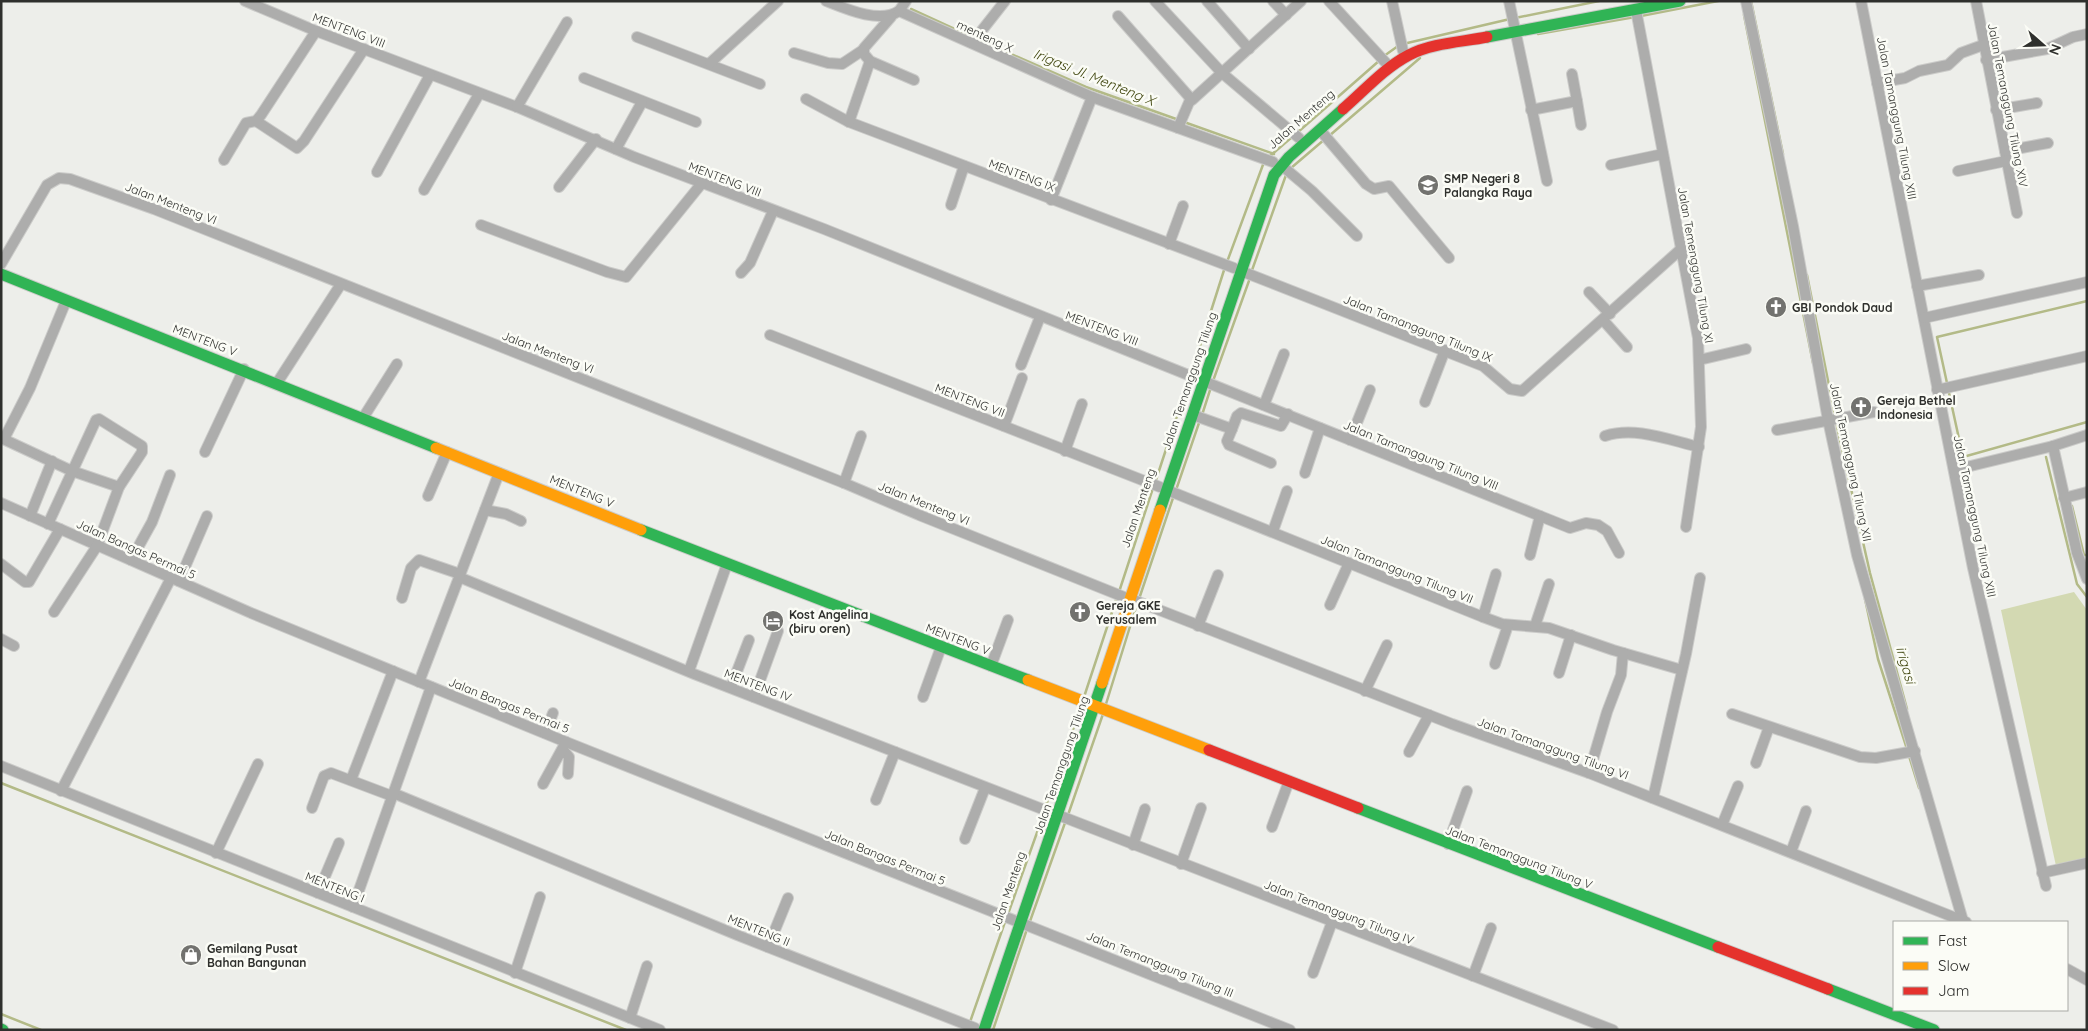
<svg xmlns="http://www.w3.org/2000/svg" width="2088" height="1031" font-family="Quicksand,sans-serif">
  <style>
    .green { fill: #d3d9b2 }
    .lines { fill: none; stroke-linecap: round; stroke-linejoin: round }
    .stream { stroke: #b3ba87; stroke-width: 2.5 }
    .street-casing { stroke: #cbcbc9; stroke-width: 12 }
    .fast-casing { stroke: #cbcbc9; stroke-width: 13 }
    .slow-casing { stroke: #cbcbc9; stroke-width: 13 }
    .jam-casing { stroke: #cbcbc9; stroke-width: 13 }
    .street { stroke: #adadac; stroke-width: 10 }
    .fast { stroke: #30b455; stroke-width: 11 }
    .slow { stroke: #ff9f0a; stroke-width: 11 }
    .jam { stroke: #e5322d; stroke-width: 11 }
    .labels { text-anchor: middle; dominant-baseline: central; stroke-width: 5; stroke-linejoin: round; paint-order: stroke }
    .street-label { font-size: 12px; fill: #2f302d; stroke: #fbfcf6 }
    .poi-label { font-size: 12px; font-weight: bold; fill: #2f302d; stroke: #fbfcf6; text-anchor: start }
    .water-label { font-size: 14px; font-style: italic; fill: #3e440c; stroke: #fbfcf6 }
  </style>
  <rect width="100%" height="100%" fill="#edeeea"/>
  <!-- green -->
  <path class="green" d="M2074,592L2087,610V858L2056,866L2001,610Z"/>
  <g class="lines">
    <!-- stream -->
    <g class="stream">
      <path d="M1751,1L1783,154"/>
      <path d="M911,9L972,37"/>
      <path d="M1744,15L1813,363"/>
      <path d="M1641,16L1718,1"/>
      <path d="M1515,18L1599,1"/>
      <path d="M1538,34L1635,17"/>
      <path d="M977,39L1086,87L1179,120"/>
      <path d="M1403,44L1510,19"/>
      <path d="M1384,56L1398,46"/>
      <path d="M1184,122L1274,154"/>
      <path d="M1298,132L1380,60"/>
      <path d="M1329,136L1420,58"/>
      <path d="M1270,156L1292,137"/>
      <path d="M1291,168L1325,139"/>
      <path d="M1227,262L1264,162"/>
      <path d="M1251,273L1286,175"/>
      <path d="M1807,275L1835,416"/>
      <path d="M1191,374L1225,267"/>
      <path d="M1213,381L1250,278"/>
      <path d="M1947,383L1937,337L2087,301"/>
      <path d="M1949,393L1963,457L2087,422"/>
      <path d="M1202,415L1211,387"/>
      <path d="M1836,422L1870,573L1907,709"/>
      <path d="M2046,457L2077,584L2087,597"/>
      <path d="M1155,483L1189,379"/>
      <path d="M1176,490L1200,420"/>
      <path d="M2072,506L2084,555H2087"/>
      <path d="M1119,592L1153,488"/>
      <path d="M1139,599L1174,495"/>
      <path d="M1865,599L1878,659L1907,749"/>
      <path d="M1084,697L1117,597"/>
      <path d="M1106,704L1137,604"/>
      <path d="M1909,756L1919,788"/>
      <path d="M1,783L626,1030"/>
      <path d="M1045,808L1081,707"/>
      <path d="M1068,815L1103,714"/>
      <path d="M1008,914L1044,813"/>
      <path d="M1029,924L1066,820"/>
      <path d="M1,1014L41,1030"/>
      <path d="M970,1022L1006,919"/>
      <path d="M993,1030L1027,929"/>
    </g>
    <!-- street casing -->
    <g class="street-casing">
      <g id="street">
        <path d="M245,1L316,31L517,107L634,157L824,229L1540,516L1570,528L1586,523L1598,525L1607,531L1619,553"/>
        <path d="M826,1C846,9 880,24 899,11L1092,97L1273,162"/>
        <path d="M1155,1L1222,73L1299,138"/>
        <path d="M1207,1L1249,49"/>
        <path d="M1273,1L1286,15"/>
        <path d="M1329,1L1386,63"/>
        <path d="M1392,1L1403,51"/>
        <path d="M1509,1L1547,181"/>
        <path d="M1746,1L1793,226L1828,420L1857,555L1963,921"/>
        <path d="M1861,1L1973,568L2046,886"/>
        <path d="M1976,1L2017,213"/>
        <path d="M1636,10L1698,338L1701,427L1686,527"/>
        <path d="M899,11L906,1"/>
        <path d="M1118,16L1192,100L1301,1"/>
        <path d="M891,17L864,48V54L870,61L914,80"/>
        <path d="M637,37L760,84"/>
        <path d="M972,43L1005,1"/>
        <path d="M794,53L828,63L842,64L863,50"/>
        <path d="M1986,60L2047,49L2073,37L2087,34"/>
        <path d="M710,63L778,1"/>
        <path d="M1572,74L1577,101"/>
        <path d="M584,78L696,122"/>
        <path d="M1877,83L1905,78L1919,71L1948,65L1961,53L1983,45"/>
        <path d="M806,99L849,122L1234,268"/>
        <path d="M517,107L567,22"/>
        <path d="M1531,110L1577,101L1581,125"/>
        <path d="M1996,110L2037,103"/>
        <path d="M256,121L297,148L304,141L364,49"/>
        <path d="M849,122L870,61"/>
        <path d="M1178,128L1190,100"/>
        <path d="M1320,130L1366,184L1374,189L1389,186L1449,258"/>
        <path d="M616,149L642,102"/>
        <path d="M2005,151L2048,143"/>
        <path d="M224,160L246,123L256,121L261,115L316,31"/>
        <path d="M1281,165L1312,191L1357,236"/>
        <path d="M1611,165L1663,154"/>
        <path d="M1958,171L2006,161"/>
        <path d="M377,172L430,75"/>
        <path d="M559,187L596,139"/>
        <path d="M424,190L479,94"/>
        <path d="M1051,200L1092,97"/>
        <path d="M951,205L964,166"/>
        <path d="M481,225L607,272L626,277L702,183"/>
        <path d="M1169,244L1183,206"/>
        <path d="M1,264L47,185L59,178L70,179L154,209L844,483L919,515L1124,597"/>
        <path d="M1241,271L1483,366L1510,389L1522,391L1681,249"/>
        <path d="M741,273L750,263L773,211"/>
        <path d="M1917,286L1979,275"/>
        <path d="M1589,292L1610,314"/>
        <path d="M1924,318L2087,282"/>
        <path d="M1603,320L1627,347"/>
        <path d="M770,335L1160,487"/>
        <path d="M1699,360L1746,349"/>
        <path d="M1021,365L1040,317"/>
        <path d="M277,383L341,284"/>
        <path d="M1937,390L2087,356"/>
        <path d="M1425,402L1445,350"/>
        <path d="M1264,405L1284,354"/>
        <path d="M1193,415L1232,429L1237,416L1241,413L1281,426L1288,414"/>
        <path d="M363,418L397,364"/>
        <path d="M1004,426L1022,378"/>
        <path d="M1232,429L1227,441L1229,445L1271,463"/>
        <path d="M1777,430L1874,412"/>
        <path d="M1605,436C1635,426 1669,440 1699,447"/>
        <path d="M1,438L72,471L119,487"/>
        <path d="M4,439L30,388L66,301"/>
        <path d="M1350,440L1370,390"/>
        <path d="M2053,446L2077,553L2087,579"/>
        <path d="M1065,451L1082,404"/>
        <path d="M205,452L244,369"/>
        <path d="M1954,470L2053,446L2087,435"/>
        <path d="M1305,473L1320,428"/>
        <path d="M844,483L861,436"/>
        <path d="M1167,490L1483,617L1502,624L1549,628L1613,650L1682,670"/>
        <path d="M428,496L447,452"/>
        <path d="M2064,498L2087,492"/>
        <path d="M1,503L251,613L566,742L1290,1030"/>
        <path d="M485,510L506,514L521,521"/>
        <path d="M30,516L52,461"/>
        <path d="M48,524L96,420L99,419L142,446V452L119,487L97,546L54,612"/>
        <path d="M1273,531L1287,491"/>
        <path d="M1530,555L1540,516"/>
        <path d="M131,560L152,522L170,475"/>
        <path d="M1,564L25,582H29L60,529"/>
        <path d="M459,577L694,674L1050,812"/>
        <path d="M179,581L207,516"/>
        <path d="M402,598L411,568L419,560L460,574"/>
        <path d="M1131,599L1452,724L1589,773L1966,922"/>
        <path d="M1330,605L1349,563"/>
        <path d="M1483,617L1496,574"/>
        <path d="M1198,626L1218,575"/>
        <path d="M1535,626L1549,584"/>
        <path d="M1,639L14,646"/>
        <path d="M1495,664L1508,625"/>
        <path d="M991,666L1008,620"/>
        <path d="M689,671L727,564"/>
        <path d="M1559,673L1571,635"/>
        <path d="M419,682L499,473"/>
        <path d="M731,687L749,640"/>
        <path d="M1365,691L1387,645"/>
        <path d="M754,697L778,631"/>
        <path d="M923,697L941,647"/>
        <path d="M1732,714L1860,757L1876,758L1915,751"/>
        <path d="M545,733L553,713"/>
        <path d="M563,750L569,757L568,774"/>
        <path d="M1409,752L1429,715"/>
        <path d="M1756,763L1769,727"/>
        <path d="M1,766L660,1030"/>
        <path d="M1589,773L1607,712L1621,675L1623,653"/>
        <path d="M351,780L393,671"/>
        <path d="M543,784L566,742"/>
        <path d="M61,791L171,578"/>
        <path d="M393,793L737,935L975,1028"/>
        <path d="M1653,798L1686,654L1700,578"/>
        <path d="M876,800L895,752"/>
        <path d="M312,808L324,776L331,773L392,796"/>
        <path d="M1058,815L1613,1030"/>
        <path d="M1722,825L1738,786"/>
        <path d="M1272,827L1289,781"/>
        <path d="M965,839L985,788"/>
        <path d="M1448,844L1467,791"/>
        <path d="M1133,845L1145,809"/>
        <path d="M1791,852L1806,811"/>
        <path d="M216,853L258,764"/>
        <path d="M1181,864L1201,808"/>
        <path d="M2042,873L2087,863"/>
        <path d="M318,893L339,843"/>
        <path d="M353,907L431,687"/>
        <path d="M768,947L788,898"/>
        <path d="M2067,969L2087,980"/>
        <path d="M515,973L540,897"/>
        <path d="M1313,973L1332,922"/>
        <path d="M1473,976L1491,928"/>
        <path d="M630,1018L647,966"/>
      </g>
    </g>
    <!-- fast casing -->
    <g class="fast-casing">
      <g id="fast">
        <path d="M1487,37L1680,1"/>
        <path d="M1,274L436,448"/>
        <path d="M1160,510L1274,175L1289,157L1343,109"/>
        <path d="M641,530L1028,680"/>
        <path d="M1358,808L1718,947"/>
        <path d="M1828,989L1934,1030"/>
        <path d="M1,1029L3,1030"/>
        <path d="M984,1030L1102,683"/>
      </g>
    </g>
    <!-- slow casing -->
    <g class="slow-casing">
      <g id="slow">
        <path d="M436,448L641,530"/>
        <path d="M1028,680L1209,750"/>
        <path d="M1102,683L1160,510"/>
      </g>
    </g>
    <!-- jam casing -->
    <g class="jam-casing">
      <g id="jam">
        <path d="M1343,109C1364,91 1384,68 1409,55C1432,43 1462,42 1487,37"/>
        <path d="M1209,750L1358,808"/>
        <path d="M1718,947L1828,989"/>
      </g>
    </g>
    <!-- street -->
    <use href="#street" class="street"/>
    <!-- fast -->
    <use href="#fast" class="fast"/>
    <!-- slow -->
    <use href="#slow" class="slow"/>
    <!-- jam -->
    <use href="#jam" class="jam"/>
  </g>
  <!-- icons -->
  <defs>
    <g id="school-disc" transform="scale(1.125)"><circle r="9.5" fill="#72726f" stroke="#fbfcf6"/><path d="M0-5L7-2L0 1L-7-2ZM-4 1L0 2.5L4 1V4Q0 6-4 4Z" fill="#fff"/></g>
    <g id="church-disc" transform="scale(1.125)"><circle r="9.5" fill="#72726f" stroke="#fbfcf6"/><path d="M-1.2-6h2.4v3.5h3.3v2.4h-3.3V6h-2.4V-.1h-3.3v-2.4h3.3Z" fill="#fff"/></g>
    <g id="hotel-disc" transform="scale(1.125)"><circle r="9.5" fill="#72726f" stroke="#fbfcf6"/><path d="M-6-4.5h1.5V1H6V5H4.5V3h-9V5H-6ZM-4 0a1.8 1.8 0 1 1 3.6 0ZM.5 0V-2.5h3Q6-2.5 6 0Z" fill="#fff"/></g>
    <g id="shop-disc" transform="scale(1.125)"><circle r="9.5" fill="#72726f" stroke="#fbfcf6"/><path d="M-5-2.5h2.3a2.7 3.5 0 0 1 5.4 0H5L5.5 6h-11ZM-1.5-2.5h3a1.5 2.3 0 0 0-3 0Z" fill="#fff"/></g>
  </defs>
  <g fill-rule="evenodd">
    <use href="#school-disc" x="1428" y="185"/>
    <use href="#church-disc" x="1776" y="307"/>
    <use href="#church-disc" x="1861" y="407"/>
    <use href="#church-disc" x="1080" y="612"/>
    <use href="#hotel-disc" x="773" y="621"/>
    <use href="#shop-disc" x="191" y="955"/>
  </g>
  <g class="labels">
    <!-- street labels -->
    <g class="street-label">
      <text transform="translate(349 30) rotate(21)">MENTENG VIII</text>
      <text transform="translate(985 36) rotate(25)">menteng X</text>
      <text transform="translate(2008 105) rotate(79)">Jalan Temanggung Tilung XIV</text>
      <text transform="translate(1897 118) rotate(79)">Jalan Tamanggung Tilung XIII</text>
      <text transform="translate(1301 119) rotate(-41)">Jalan Menteng</text>
      <text transform="translate(1022 175) rotate(21)">MENTENG IX</text>
      <text transform="translate(725 179) rotate(21)">MENTENG VIII</text>
      <text transform="translate(171 203) rotate(21)">Jalan Menteng VI</text>
      <text transform="translate(1696 265) rotate(80)">Jalan Temenggung Tilung XI</text>
      <text transform="translate(1102 328) rotate(21)">MENTENG VIII</text>
      <text transform="translate(1418 328) rotate(22)">Jalan Tamanggung Tilung IX</text>
      <text transform="translate(205 340) rotate(21)">MENTENG V</text>
      <text transform="translate(548 352) rotate(21)">Jalan Menteng VI</text>
      <text transform="translate(1189 381) rotate(-71)">Jalan Temanggung Tilung</text>
      <text transform="translate(970 400) rotate(21)">MENTENG VII</text>
      <text transform="translate(1421 455) rotate(22)">Jalan Tamanggung Tilung VIII</text>
      <text transform="translate(1851 462) rotate(78)">Jalan Temanggung Tilung XII</text>
      <text transform="translate(582 491) rotate(22)">MENTENG V</text>
      <text transform="translate(924 503) rotate(22)">Jalan Menteng VI</text>
      <text transform="translate(1138 508) rotate(-71)">Jalan Menteng</text>
      <text transform="translate(1975 516) rotate(78)">Jalan Tamanggung Tilung XIII</text>
      <text transform="translate(136 549) rotate(24)">Jalan Bangas Permai 5</text>
      <text transform="translate(1397 569) rotate(22)">Jalan Tamanggung Tilung VII</text>
      <text transform="translate(958 639) rotate(21)">MENTENG V</text>
      <text transform="translate(758 685) rotate(21)">MENTENG IV</text>
      <text transform="translate(509 705) rotate(22)">Jalan Bangas Permai 5</text>
      <text transform="translate(1553 748) rotate(20)">Jalan Tamanggung Tilung VI</text>
      <text transform="translate(1061 765) rotate(-71)">Jalan Temanggung Tilung</text>
      <text transform="translate(885 857) rotate(22)">Jalan Bangas Permai 5</text>
      <text transform="translate(1519 857) rotate(21)">Jalan Temanggung Tilung V</text>
      <text transform="translate(335 887) rotate(22)">MENTENG I</text>
      <text transform="translate(1008 891) rotate(-71)">Jalan Menteng</text>
      <text transform="translate(1339 912) rotate(21)">Jalan Temanggung Tilung IV</text>
      <text transform="translate(759 930) rotate(22)">MENTENG II</text>
      <text transform="translate(1160 964) rotate(22)">Jalan Temanggung Tilung III</text>
    </g>
    <!-- poi labels -->
    <g class="poi-label">
      <text x="1444" y="178">SMP Negeri 8<tspan x="1444" dy="14">Palangka Raya</tspan></text>
      <text x="1792" y="307">GBI Pondok Daud</text>
      <text x="1877" y="400">Gereja Bethel<tspan x="1877" dy="14">Indonesia</tspan></text>
      <text x="1096" y="605">Gereja GKE<tspan x="1096" dy="14">Yerusalem</tspan></text>
      <text x="789" y="614">Kost Angelina<tspan x="789" dy="14">(biru oren)</tspan></text>
      <text x="207" y="948">Gemilang Pusat<tspan x="207" dy="14">Bahan Bangunan</tspan></text>
    </g>
    <!-- water labels -->
    <g class="water-label">
      <text transform="translate(1094 77) rotate(22)">Irigasi Jl. Menteng X</text>
      <text transform="translate(1906 665) rotate(74)">irigasi</text>
    </g>
  </g>
  <!-- border -->
  <rect width="2088" height="1031" fill="none" stroke="#2f302d" stroke-width="5"/>
  <!-- legend -->
  <rect x="1893" y="921" width="175" height="90" fill="#fbfcf6" stroke="#a9aaa6"/>
  <rect x="1903" y="937" width="25" height="8" fill="#30b455" stroke="#a9aaa6"/>
  <text x="1938" y="946" font-size="15" fill="#2f302d">Fast</text>
  <rect x="1903" y="962" width="25" height="8" fill="#ff9f0a" stroke="#a9aaa6"/>
  <text x="1938" y="971" font-size="15" fill="#2f302d">Slow</text>
  <rect x="1903" y="987" width="25" height="8" fill="#e5322d" stroke="#a9aaa6"/>
  <text x="1938" y="996" font-size="15" fill="#2f302d">Jam</text>
  <!-- north arrow -->
  <g transform="translate(2043 45) rotate(110)" stroke="#fbfcf6" stroke-width="4" paint-order="stroke">
  <path d="M0-4L9 19L0 12L-9 19Z" fill="#2f302d"/>
  <text y="-8" font-size="14" font-weight="bold" text-anchor="middle" fill="#2f302d">N</text>
  </g>
</svg>
